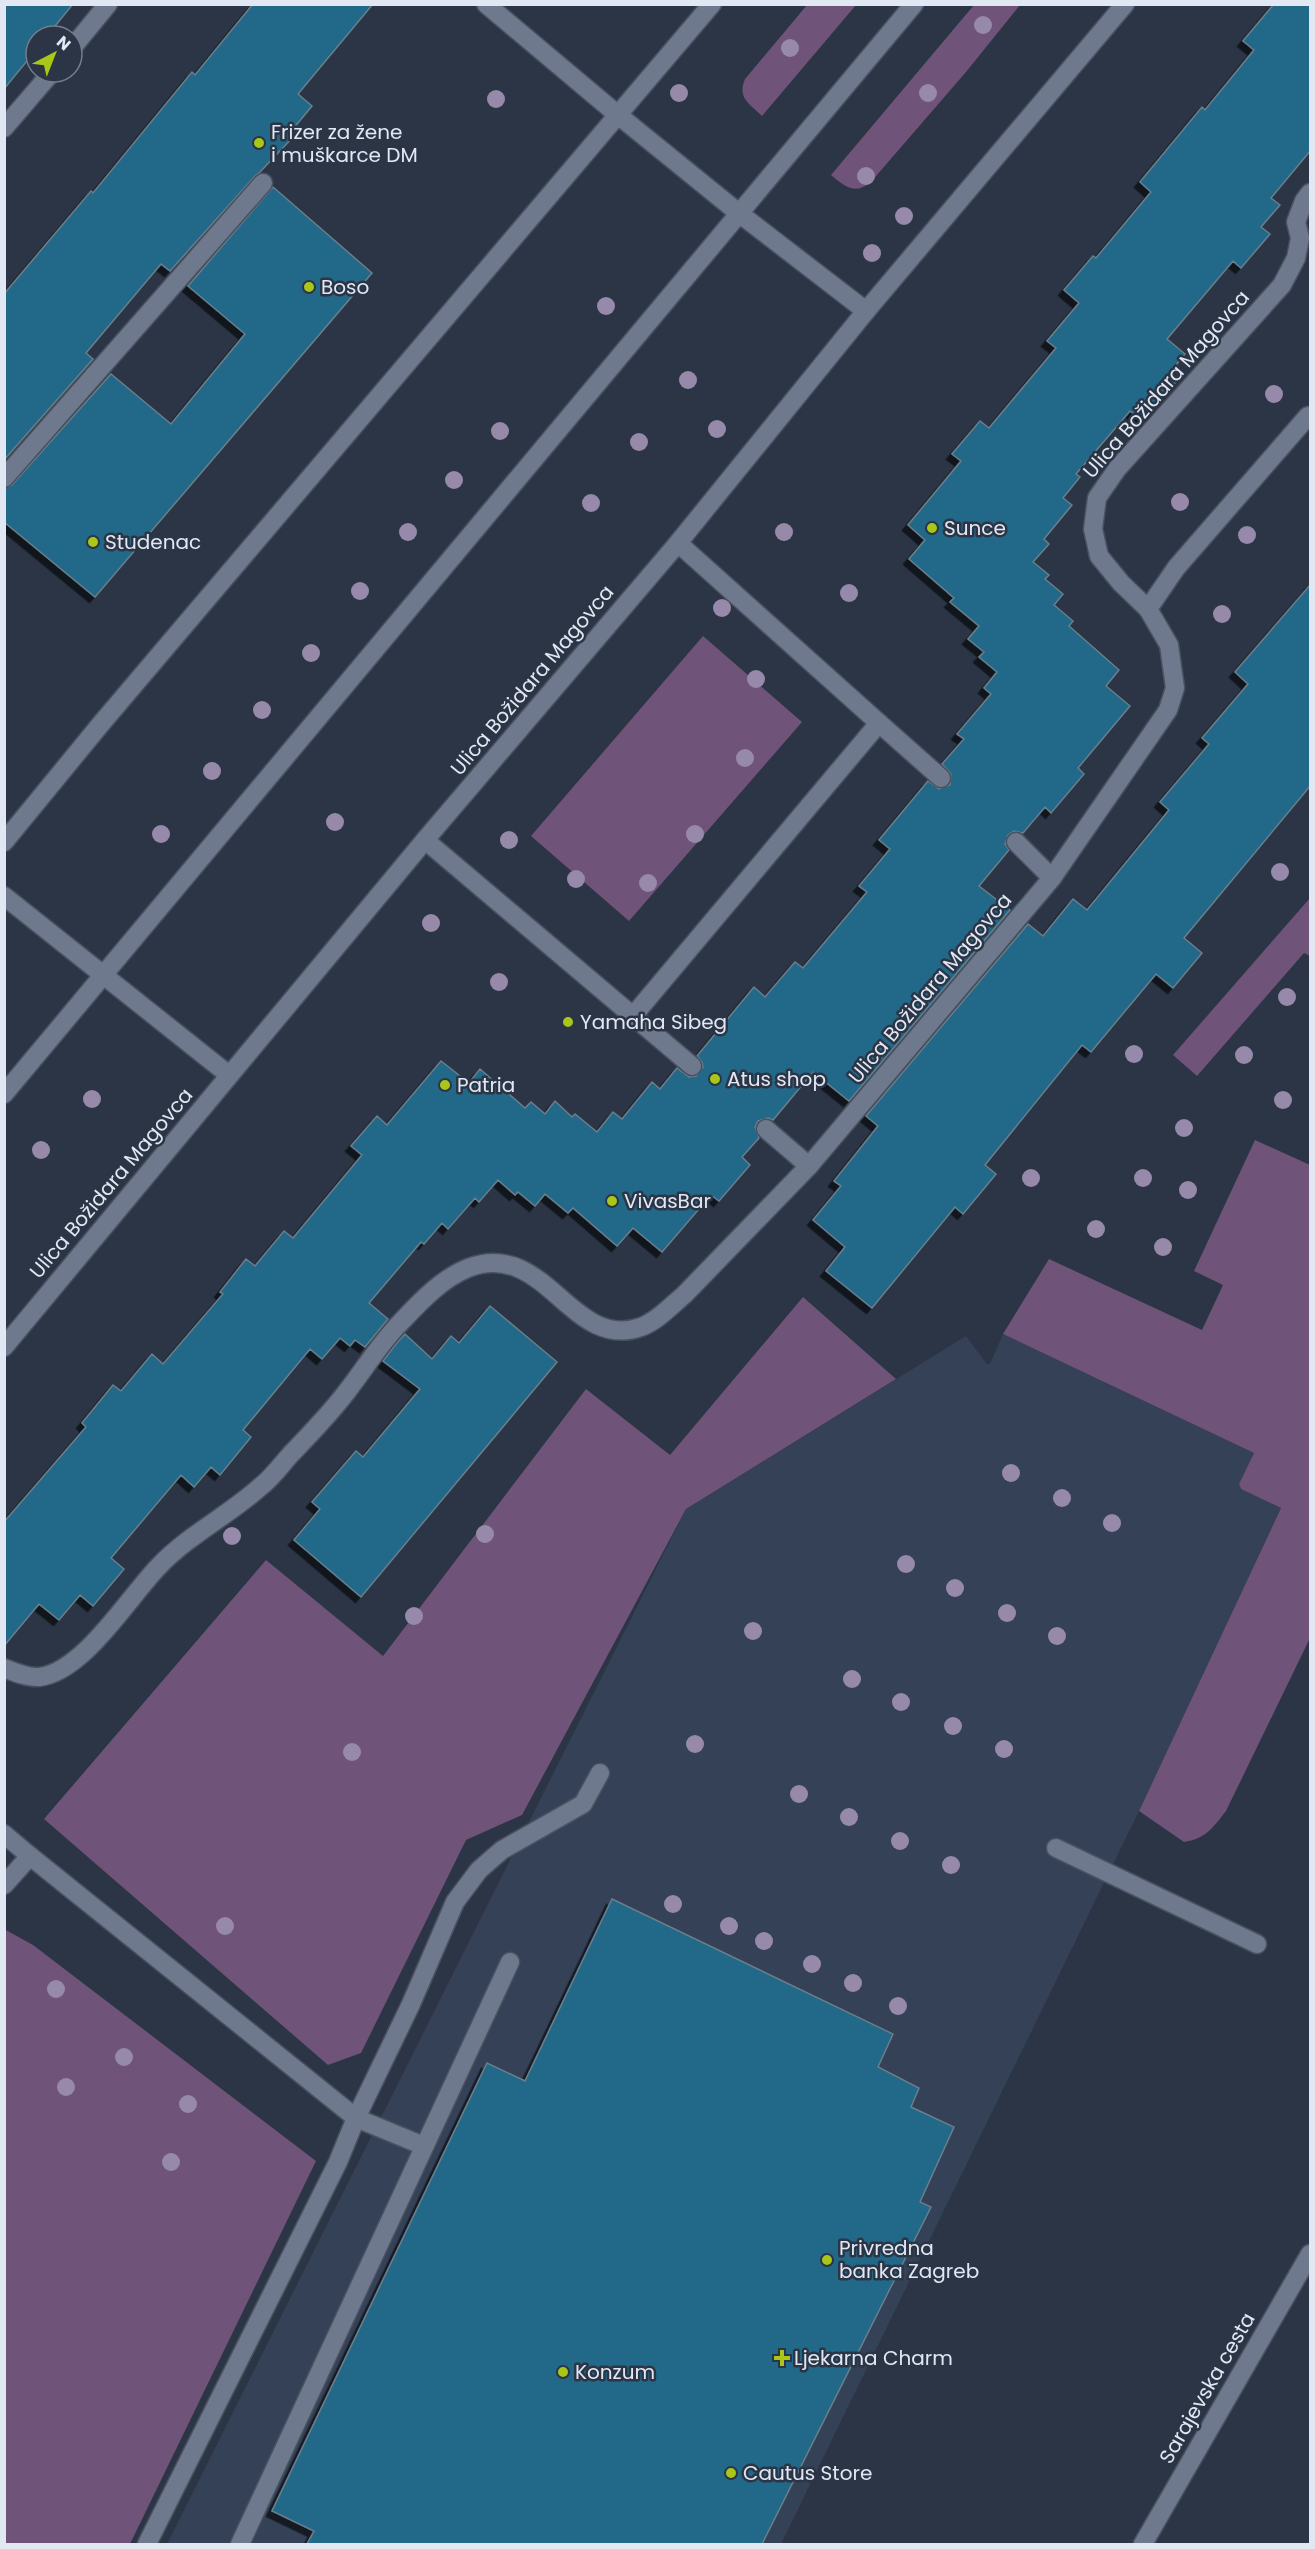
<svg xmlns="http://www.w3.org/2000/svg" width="1315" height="2549" font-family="Poppins,sans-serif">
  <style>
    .built { fill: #344157 }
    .green { fill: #6f5378 }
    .building { fill: #216788; stroke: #697f8c; stroke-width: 1.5; filter: url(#shadow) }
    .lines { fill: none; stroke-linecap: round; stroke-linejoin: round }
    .lane-casing { stroke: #495160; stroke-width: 21 }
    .street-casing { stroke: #495160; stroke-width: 21 }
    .secondary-casing { stroke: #495160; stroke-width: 21 }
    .lane { stroke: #6e798d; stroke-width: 18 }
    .street { stroke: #6e798d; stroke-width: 18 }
    .secondary { stroke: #6e798d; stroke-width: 18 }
    .tree { fill: #9789a9 }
    .poi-dot { fill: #a9c719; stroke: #2b3546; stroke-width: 2 }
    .labels { text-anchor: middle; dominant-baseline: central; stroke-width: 5; stroke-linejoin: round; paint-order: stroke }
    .poi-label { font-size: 20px; fill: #e1e8f3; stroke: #2b3546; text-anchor: start }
    .street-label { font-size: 20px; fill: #e1e8f3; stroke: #2b3546 }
  </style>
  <defs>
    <filter id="shadow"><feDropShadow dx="-5.5" dy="5.5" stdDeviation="0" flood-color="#0009"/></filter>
  </defs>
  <rect width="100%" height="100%" fill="#2b3546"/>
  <!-- built -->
  <path class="built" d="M1003,1334L1254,1453L1239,1484L1241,1489L1281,1508L1139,1811L781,2544H167L686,1509L966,1336L987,1364H990Z"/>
  <!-- green -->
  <g class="green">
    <path d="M807,5H856L762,116C749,103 737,98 745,79Z"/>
    <path d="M974,5H1020L966,72L870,183C854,195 844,186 831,175Z"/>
    <path d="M703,636L802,722L629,921L531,836Z"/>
    <path d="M1310,898V956L1304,953L1197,1076L1173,1055Z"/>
    <path d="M1255,1140L1310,1165V1638L1226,1811C1213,1828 1205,1839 1184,1842L1139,1811L1281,1508L1241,1489L1239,1484L1254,1453L1003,1334L1049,1259L1202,1330L1223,1285L1194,1271Z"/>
    <path d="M803,1297L896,1379L686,1509L522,1815L466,1840L361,2053L328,2065L44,1819L266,1560L383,1656L586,1389L670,1455Z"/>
    <path d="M4,1929L33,1945L316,2161L130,2544H5Z"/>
  </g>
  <!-- building -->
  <g class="building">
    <path d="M4,4H73L47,36H36V50L4,89Z"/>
    <path d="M253,4H373L298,94L312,106L293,129L297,133L260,172L255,176L170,271L161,264L86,353L93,359L4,460V294L91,191L93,193L192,72L195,75Z"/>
    <path d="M1274,4H1311V150L1271,198L1280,205L1261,227L1270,234L1241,268L1233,261L1167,339L1185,354L1167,376L1175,383L1143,421L1130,411L1076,474L1080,477L1063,498L1072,505L1044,539L1049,544L1033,562L1049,575L1045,579L1063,594L1054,605L1073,621L1069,626L1119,670L1106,686L1130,706L1078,768L1084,774L1051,813L1045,807L1023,833L1014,831L1008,835L1005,844L1009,850L979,886L1010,910L849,1101L813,1072L773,1120L768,1118L758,1121L755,1127L759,1138L742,1157L750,1165L719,1201L711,1195L662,1252L633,1228L617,1246L573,1208L568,1213L545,1194L535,1206L518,1192L515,1195L498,1180L479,1202L475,1198L448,1229L442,1223L424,1244L421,1242L369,1303L388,1319L365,1347L355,1340L350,1346L340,1338L322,1359L310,1349L243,1430L251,1437L220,1475L211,1467L194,1487L181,1475L111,1558L124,1569L93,1606L80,1595L59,1620L39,1604L4,1646V1522L86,1427L82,1423L113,1385L121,1391L152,1354L163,1364L223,1294L220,1292L246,1259L255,1266L284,1231L293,1238L362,1155L351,1146L377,1116L387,1125L441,1061L469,1083L480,1069L525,1108L531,1102L545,1114L555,1101L572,1117L575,1114L597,1132L613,1112L622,1119L652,1082L660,1089L677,1068L689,1077L696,1076L703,1067L702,1062L697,1056L754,987L765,997L795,962L803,968L867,892L859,886L890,849L879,840L928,781L939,789L950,785L951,774L942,764L964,739L957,734L991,694L984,688L997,672L979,657L984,652L968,639L979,626L950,602L954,598L909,559L925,540L908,525L961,461L952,454L980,421L989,428L1056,348L1047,341L1079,303L1064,290L1093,256L1096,258L1151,192L1140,182L1202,107L1205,110L1254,50L1243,41Z"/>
    <path d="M273,187L372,273L95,597L4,522V489L12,485L111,374L171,424L245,334L188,286Z"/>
    <path d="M1311,584V785L1184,938L1202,953L1173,988L1156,974L1091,1052L1082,1045L985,1165L996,1174L963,1214L955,1207L872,1308L826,1271L845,1247L813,1220L841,1186L834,1181L878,1126L866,1116L1028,924L1043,936L1073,899L1087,910L1169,810L1160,802L1209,744L1202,738L1248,684L1235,672Z"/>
    <path d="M490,1306L557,1362L361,1597L294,1540L320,1509L312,1502L356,1451L363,1457L420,1389L383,1361L396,1344L405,1334L432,1359L451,1336L459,1343Z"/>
    <path d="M612,1899L893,2034L878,2067L919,2088L911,2107L954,2127L920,2202L931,2207L762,2544H307L314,2531L272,2511L487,2063L525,2081Z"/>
  </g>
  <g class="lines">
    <!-- lane casing -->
    <g class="lane-casing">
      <g id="lane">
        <path d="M486,4L618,115"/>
        <path d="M4,478L263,183"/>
        <path d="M1148,609L1176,568L1308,416"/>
        <path d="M879,723L941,778"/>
        <path d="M425,840L692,1066"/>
        <path d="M1016,842L1052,878"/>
        <path d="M633,1016L879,723L678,543"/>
        <path d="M766,1129L809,1166"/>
        <path d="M1056,1848L1257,1944"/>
        <path d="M30,1856L356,2118L424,2146"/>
        <path d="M147,2544L338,2162L356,2118L411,2004L455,1902L479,1870L502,1850L583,1804L600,1773"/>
        <path d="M240,2544L510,1962"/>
      </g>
    </g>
    <!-- street casing -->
    <g class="street-casing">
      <g id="street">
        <path d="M72,48L108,4"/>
        <path d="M618,115L740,214L866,311"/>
        <path d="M4,128L52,72"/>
        <path d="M4,842L100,725L712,4"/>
        <path d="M4,896L229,1075"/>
        <path d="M4,1347L425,840L678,543L866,311L1125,4"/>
        <path d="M4,1668C14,1672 28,1678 39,1677C84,1672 130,1595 160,1565C190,1534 229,1515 260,1487C272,1478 281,1465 291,1454C312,1432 333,1411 351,1386C367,1365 382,1341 401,1322C420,1302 441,1279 468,1268C546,1238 571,1352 641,1327C657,1321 671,1306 684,1295L809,1166L1052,878L1168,710L1175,688L1169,645L1148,609L1121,583L1099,556L1093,529L1097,498L1117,469L1282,285L1296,258L1300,238L1296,222L1304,201L1310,193"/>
        <path d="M4,1834L30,1856L4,1885"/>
      </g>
    </g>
    <!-- secondary casing -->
    <g class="secondary-casing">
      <g id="secondary">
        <path d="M4,1094L914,4"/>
        <path d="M1143,2544L1310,2254"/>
      </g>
    </g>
    <!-- lane -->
    <use href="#lane" class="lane"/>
    <!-- street -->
    <use href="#street" class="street"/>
    <!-- secondary -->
    <use href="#secondary" class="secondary"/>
  </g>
  <!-- trees -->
  <g class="tree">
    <circle cx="983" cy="25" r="9"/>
    <circle cx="790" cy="48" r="9"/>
    <circle cx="679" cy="93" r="9"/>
    <circle cx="928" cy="93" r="9"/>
    <circle cx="496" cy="99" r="9"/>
    <circle cx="866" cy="176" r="9"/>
    <circle cx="904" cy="216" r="9"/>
    <circle cx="872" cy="253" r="9"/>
    <circle cx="606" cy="306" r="9"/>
    <circle cx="688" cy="380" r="9"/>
    <circle cx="1274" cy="394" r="9"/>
    <circle cx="717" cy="429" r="9"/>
    <circle cx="500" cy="431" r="9"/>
    <circle cx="639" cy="442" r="9"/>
    <circle cx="454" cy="480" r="9"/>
    <circle cx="1180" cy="502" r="9"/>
    <circle cx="591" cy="503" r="9"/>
    <circle cx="408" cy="532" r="9"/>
    <circle cx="784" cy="532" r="9"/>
    <circle cx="1247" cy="535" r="9"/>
    <circle cx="360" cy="591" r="9"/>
    <circle cx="849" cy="593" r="9"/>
    <circle cx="722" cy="608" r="9"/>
    <circle cx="1222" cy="614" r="9"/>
    <circle cx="311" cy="653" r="9"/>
    <circle cx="756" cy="679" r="9"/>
    <circle cx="262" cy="710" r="9"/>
    <circle cx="745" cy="758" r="9"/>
    <circle cx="212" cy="771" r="9"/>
    <circle cx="335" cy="822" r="9"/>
    <circle cx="161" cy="834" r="9"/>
    <circle cx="695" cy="834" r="9"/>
    <circle cx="509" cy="840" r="9"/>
    <circle cx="1280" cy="872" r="9"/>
    <circle cx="576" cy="879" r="9"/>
    <circle cx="648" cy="883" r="9"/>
    <circle cx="431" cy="923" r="9"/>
    <circle cx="499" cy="982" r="9"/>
    <circle cx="1287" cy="997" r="9"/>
    <circle cx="1134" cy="1054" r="9"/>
    <circle cx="1244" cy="1055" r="9"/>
    <circle cx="92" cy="1099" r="9"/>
    <circle cx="1283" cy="1100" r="9"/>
    <circle cx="1184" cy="1128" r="9"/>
    <circle cx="41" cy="1150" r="9"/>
    <circle cx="1031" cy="1178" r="9"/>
    <circle cx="1143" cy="1178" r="9"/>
    <circle cx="1188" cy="1190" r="9"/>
    <circle cx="1096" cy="1229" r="9"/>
    <circle cx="1163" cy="1247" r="9"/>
    <circle cx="1011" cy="1473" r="9"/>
    <circle cx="1062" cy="1498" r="9"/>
    <circle cx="1112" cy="1523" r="9"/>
    <circle cx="485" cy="1534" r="9"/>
    <circle cx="232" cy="1536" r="9"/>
    <circle cx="906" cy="1564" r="9"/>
    <circle cx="955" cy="1588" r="9"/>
    <circle cx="1007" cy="1613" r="9"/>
    <circle cx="414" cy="1616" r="9"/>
    <circle cx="753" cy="1631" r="9"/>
    <circle cx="1057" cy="1636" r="9"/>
    <circle cx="852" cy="1679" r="9"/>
    <circle cx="901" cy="1702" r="9"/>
    <circle cx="953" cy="1726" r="9"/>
    <circle cx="695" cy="1744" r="9"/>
    <circle cx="1004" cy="1749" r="9"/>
    <circle cx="352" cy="1752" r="9"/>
    <circle cx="799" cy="1794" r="9"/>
    <circle cx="849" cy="1817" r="9"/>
    <circle cx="900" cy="1841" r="9"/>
    <circle cx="951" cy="1865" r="9"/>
    <circle cx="673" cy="1904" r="9"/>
    <circle cx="225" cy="1926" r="9"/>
    <circle cx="729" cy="1926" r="9"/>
    <circle cx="764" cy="1941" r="9"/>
    <circle cx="812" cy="1964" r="9"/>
    <circle cx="853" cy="1983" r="9"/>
    <circle cx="56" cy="1989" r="9"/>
    <circle cx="898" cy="2006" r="9"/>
    <circle cx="124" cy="2057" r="9"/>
    <circle cx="66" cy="2087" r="9"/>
    <circle cx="188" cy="2104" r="9"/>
    <circle cx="171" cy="2162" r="9"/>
  </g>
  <!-- markers -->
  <g class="poi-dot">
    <circle cx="259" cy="143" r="6"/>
    <circle cx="309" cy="287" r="6"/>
    <circle cx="932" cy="528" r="6"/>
    <circle cx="93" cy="542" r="6"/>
    <circle cx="568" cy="1022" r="6"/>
    <circle cx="715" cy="1079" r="6"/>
    <circle cx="445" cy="1085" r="6"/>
    <circle cx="612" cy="1201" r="6"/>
    <circle cx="827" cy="2260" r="6"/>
    <path d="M779 2349h6v6h6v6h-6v6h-6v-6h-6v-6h6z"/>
    <circle cx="563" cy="2372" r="6"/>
    <circle cx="731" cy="2473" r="6"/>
  </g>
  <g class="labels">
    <!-- poi labels -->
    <g class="poi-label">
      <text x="271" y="132">Frizer za žene<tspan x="271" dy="23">i muškarce DM</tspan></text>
      <text x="321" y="287">Boso</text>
      <text x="944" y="528">Sunce</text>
      <text x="105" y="542">Studenac</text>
      <text x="580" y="1022">Yamaha Sibeg</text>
      <text x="727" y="1079">Atus shop</text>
      <text x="457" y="1085">Patria</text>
      <text x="624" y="1201">VivasBar</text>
      <text x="839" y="2248">Privredna<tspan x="839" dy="23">banka Zagreb</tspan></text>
      <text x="794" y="2358">Ljekarna Charm</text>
      <text x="575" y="2372">Konzum</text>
      <text x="743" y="2473">Cautus Store</text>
    </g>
    <!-- street labels -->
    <g class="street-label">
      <text transform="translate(1166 384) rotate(-49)">Ulica Božidara Magovca</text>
      <text transform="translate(532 680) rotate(-50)">Ulica Božidara Magovca</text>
      <text transform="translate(930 988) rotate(-50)">Ulica Božidara Magovca</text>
      <text transform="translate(111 1183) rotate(-50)">Ulica Božidara Magovca</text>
      <text transform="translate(1207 2388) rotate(-60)">Sarajevska cesta</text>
    </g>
  </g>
  <!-- border -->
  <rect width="1315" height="2549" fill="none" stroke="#e1e8f3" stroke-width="12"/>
  <!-- north arrow -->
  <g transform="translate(54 54) rotate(42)"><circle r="28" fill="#2b3546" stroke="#747d8b" stroke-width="1.5"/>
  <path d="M0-4.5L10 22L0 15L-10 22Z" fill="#a9c719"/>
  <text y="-9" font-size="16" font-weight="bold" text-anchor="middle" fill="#e1e8f3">N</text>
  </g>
</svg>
